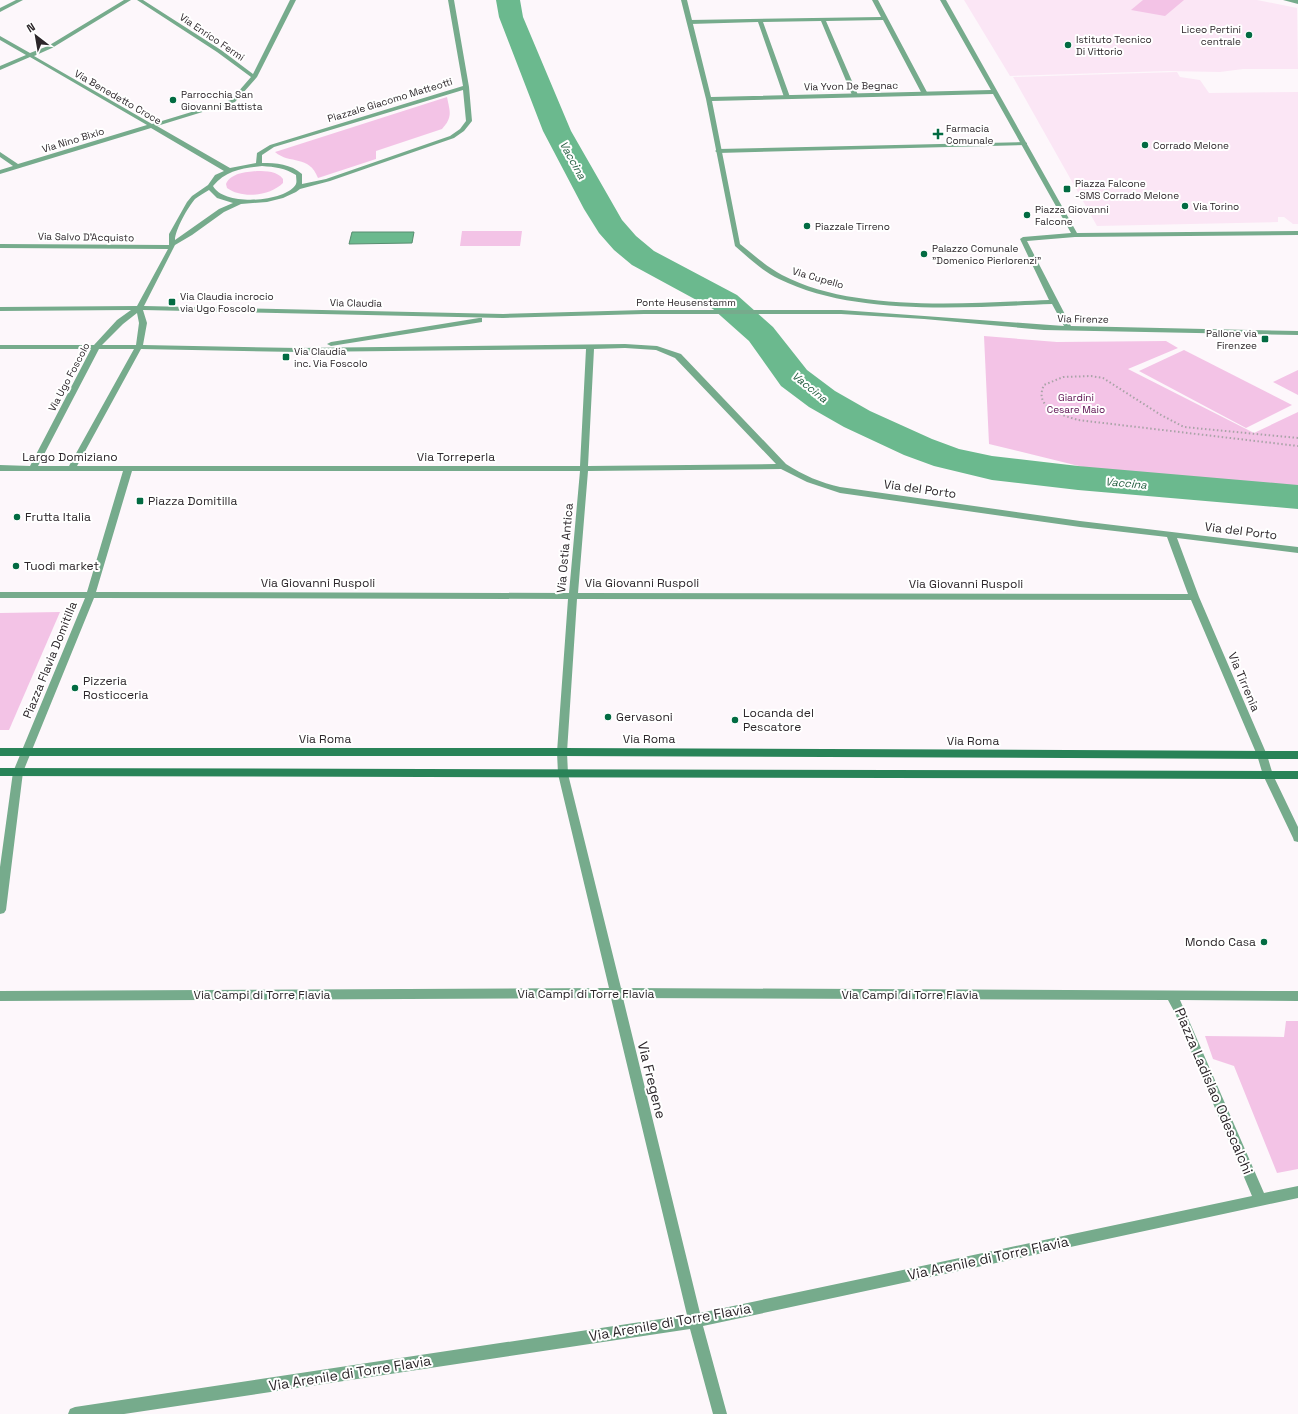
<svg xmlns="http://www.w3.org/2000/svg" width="1298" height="1414" font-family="'Space Grotesk',sans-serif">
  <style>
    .built { fill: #fbe6f5 }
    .green { fill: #f3c3e6 }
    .water { fill: #6bb98e; stroke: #588d70 }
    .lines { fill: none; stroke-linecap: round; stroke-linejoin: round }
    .river { fill: #6bb98e; fill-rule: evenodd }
    .path { stroke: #a9a3a7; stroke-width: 2; stroke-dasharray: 1.5 2.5; stroke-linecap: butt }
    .lane { fill: #76ab8c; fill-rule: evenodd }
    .street { fill: #76ab8c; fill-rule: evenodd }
    .secondary { fill: #298358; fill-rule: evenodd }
    .poi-dot { fill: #026b42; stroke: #fff; stroke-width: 1.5 }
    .labels { text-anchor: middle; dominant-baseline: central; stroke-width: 4; stroke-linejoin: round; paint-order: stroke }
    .far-poi-label { font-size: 10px; fill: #2c262a; stroke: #fff; text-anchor: start }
    .far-street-label { font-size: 10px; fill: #2c262a; stroke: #fff }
    .far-park-label { font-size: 10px; fill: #590b4d; stroke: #fff }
    .far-water-label { font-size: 11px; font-style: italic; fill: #235d3f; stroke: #fff }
    .street-label { font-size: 12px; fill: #2c262a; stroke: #fff }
    .poi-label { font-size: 12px; fill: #2c262a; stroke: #fff; text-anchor: start }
    .near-street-label { font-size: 14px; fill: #2c262a; stroke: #fff }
  </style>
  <rect width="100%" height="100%" fill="#fdf7fb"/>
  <!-- built -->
  <g class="built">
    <path d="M964,0H1257L1297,8L1298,69H1243L1220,72L1168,71L1010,76Z"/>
    <path d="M1177,72L1180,77L1200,80L1209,93L1298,92V224H1293L1284,217H1278V222L1097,226L1013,77Z"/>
  </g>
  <!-- green -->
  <g class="green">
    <path d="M1143,0H1184L1165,16L1131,10Z"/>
    <path d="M447,97C450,112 453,117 442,129L376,151V159L318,178C309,154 290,165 275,152Z"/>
    <path d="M257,171C267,171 277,171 283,179V183C270,196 242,199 227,188L226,184C231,173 246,172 257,171Z"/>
    <path d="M462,231H522L520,246H460Z"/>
    <path d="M984,336L1057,342L1166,341L1178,348L1128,369L1254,433L1298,412V487L1095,470L989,444Z"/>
    <path d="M1184,350L1292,405L1246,428L1139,371Z"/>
    <path d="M1298,370V395L1273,382Z"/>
    <path d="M60,612L9,730H0V613Z"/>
    <path d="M1286,1021H1298V1169L1277,1173L1234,1066L1213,1059L1205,1036L1284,1037Z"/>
  </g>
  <!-- water -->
  <path class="water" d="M352,232H414L412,243L349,244Z"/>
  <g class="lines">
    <!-- river -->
    <path class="river" d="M496,0H520L523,17L571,131L622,220L636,236L654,251L737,295L773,327L807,370L835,391L870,411L932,439L959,449L992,456L1078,466L1298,485V509L1078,490L992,480L934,466L904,455L844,427L809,407L781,386L749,341L713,309L632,265L614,250L599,233L584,209L543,131L499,17Z"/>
    <!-- path -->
    <path class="path" d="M1298,438L1184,427L1161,415L1103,378L1091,376L1063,377L1044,385C1033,408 1062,415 1078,420L1298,446"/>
    <!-- lane -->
    <g class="lane">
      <path d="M872,0H878L928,94L927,95L922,94L883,20L826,21L858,95L855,97L852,95L821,21L763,22L790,97L787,99L784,97L758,22L690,24L687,22L690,20L881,17Z"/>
      <path d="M1025,142L1027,143V145L718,153L715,151L718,149Z"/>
    </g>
    <!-- street -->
    <g class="street">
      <path d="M16,0H23L0,12V8Z"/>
      <path d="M124,0H131L52,48L34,56L152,124L231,100L251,77L217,52L137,0H143L221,50L253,74L290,0H296L257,77L235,102L157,126L230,168L256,163L257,153L270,145L463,86L448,0H454L469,87L472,121L464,131L454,138L330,181L300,189L296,192L283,198L267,202L241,204L224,212L192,235L175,245L144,306L503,314L644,310H841L1064,326L1052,304C968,307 856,317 779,279C762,271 749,258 735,246L706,99L681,0H687L711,97L991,90L940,0H946L1077,233L1298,231V235L1075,237L1027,241L1071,326L1298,331V335L1044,330L924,319L841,314H644L503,318L143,310L147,323L143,345L298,348L625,344L657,346L681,354L786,464C803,475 821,483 840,487L1080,521L1298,547V553L1177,538L1199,597L1267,755L1273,775L1298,827V842L1294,841L1293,838L1263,775L1257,755L1191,600L577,599L567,752L568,774L621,988L1298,991V1001L1180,1000L1264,1193L1298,1186V1198L703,1326L727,1414H713L690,1329L124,1414H68L70,1409L75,1407L687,1315L611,998L0,1001V991L609,988L558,774L557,752L568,599L94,598L23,772L6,910L4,913L0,914V867L13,772L85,598H0V592H87L123,471H0V465L30,466L91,349H0V345H94L117,320L131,310L0,311V307L137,306L168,249L0,248V244L169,245V234L187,202L192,196L208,185L215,175L224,171L151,128L0,174V170L13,166L0,157V152L18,164L147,125L30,57L0,70V66L26,55L0,40V36L30,53L48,46ZM463,90L466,121L460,129L450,136L326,179L302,184V174C291,164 276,163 262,163V155L274,147ZM993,94L1071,233L1023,237L1020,239L1049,300C969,303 854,313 782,275C767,267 754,255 740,244L712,101ZM262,166C275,167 285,168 296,175C296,178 297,181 296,184C287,202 224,207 213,186C226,170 243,168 262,166ZM209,190L217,198L233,203L219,209L175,240C175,230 188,207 195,199C199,196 204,193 209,190ZM137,313L139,323L136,345H102L123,324ZM625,348L656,350L675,358L776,464L588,466L594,349ZM99,349H134L69,466H38ZM141,349L298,352L586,349L580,466H77ZM781,469L807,482L840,493L1080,527L1167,537L1188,594L578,593L588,471ZM132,471H580L569,593L96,592ZM623,998L1168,1000L1175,1013L1252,1196L700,1313Z"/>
      <path d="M1283,0H1298V4Z"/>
      <path d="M479,318H482V322L331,346L327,344L331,342Z"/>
    </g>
    <!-- secondary -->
    <g class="secondary">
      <path d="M0,748H562L1298,751V759L562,756H0Z"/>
      <path d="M0,768L1298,771V779L0,776Z"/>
    </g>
  </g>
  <!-- markers -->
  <g class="poi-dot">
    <circle cx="1249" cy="35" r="4"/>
    <circle cx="1068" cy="45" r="4"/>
    <circle cx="173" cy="100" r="4"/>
    <path d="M936 128h4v4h4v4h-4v4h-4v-4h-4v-4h4z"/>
    <circle cx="1145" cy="145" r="4"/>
    <rect x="1063" y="185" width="8" height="8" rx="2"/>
    <circle cx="1185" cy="206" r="4"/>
    <circle cx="1027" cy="215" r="4"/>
    <circle cx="807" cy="226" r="4"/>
    <circle cx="924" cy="254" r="4"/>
    <rect x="168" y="298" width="8" height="8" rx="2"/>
    <rect x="1261" y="335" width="8" height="8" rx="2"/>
    <rect x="282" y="353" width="8" height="8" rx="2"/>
    <rect x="136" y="497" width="8" height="8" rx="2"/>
    <circle cx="17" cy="517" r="4"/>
    <circle cx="16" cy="566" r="4"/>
    <circle cx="75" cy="688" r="4"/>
    <circle cx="608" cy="717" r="4"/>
    <circle cx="735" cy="720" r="4"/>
    <circle cx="1264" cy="942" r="4"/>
  </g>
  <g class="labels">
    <!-- far-poi labels -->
    <g class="far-poi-label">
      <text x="1241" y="29" text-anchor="end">Liceo Pertini<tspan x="1241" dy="12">centrale</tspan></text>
      <text x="1076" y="39">Istituto Tecnico<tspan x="1076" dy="12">Di Vittorio</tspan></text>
      <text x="181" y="94">Parrocchia San<tspan x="181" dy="12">Giovanni Battista</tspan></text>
      <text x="946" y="128">Farmacia<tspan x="946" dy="12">Comunale</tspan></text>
      <text x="1153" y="145">Corrado Melone</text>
      <text x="1075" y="183">Piazza Falcone<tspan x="1075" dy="12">-SMS Corrado Melone</tspan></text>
      <text x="1193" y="206">Via Torino</text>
      <text x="1035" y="209">Piazza Giovanni<tspan x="1035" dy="12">Falcone</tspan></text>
      <text x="815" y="226">Piazzale Tirreno</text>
      <text x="932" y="248">Palazzo Comunale<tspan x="932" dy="12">"Domenico Pierlorenzi"</tspan></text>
      <text x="180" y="296">Via Claudia incrocio<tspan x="180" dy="12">via Ugo Foscolo</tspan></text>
      <text x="1257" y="333" text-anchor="end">Pallone via<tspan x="1257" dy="12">Firenzee</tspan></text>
      <text x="294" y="351">Via Claudia<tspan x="294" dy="12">inc. Via Foscolo</tspan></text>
    </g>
    <!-- far-street labels -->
    <g class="far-street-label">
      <text transform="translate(212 37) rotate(34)">Via Enrico Fermi</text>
      <text transform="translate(851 86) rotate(-1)">Via Yvon De Begnac</text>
      <text transform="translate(118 97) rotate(30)">Via Benedetto Croce</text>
      <text transform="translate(390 100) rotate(-17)">Piazzale Giacomo Matteotti</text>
      <text transform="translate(73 140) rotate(-17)">Via Nino Bixio</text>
      <text transform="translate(86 237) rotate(1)">Via Salvo D'Acquisto</text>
      <text transform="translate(818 278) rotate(16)">Via Cupello</text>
      <text x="686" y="302">Ponte Heusenstamm</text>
      <text transform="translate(356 303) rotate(1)">Via Claudia</text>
      <text transform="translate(1083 319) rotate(1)">Via Firenze</text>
      <text transform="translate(69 377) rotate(-62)">Via Ugo Foscolo</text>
    </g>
    <!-- far-park labels -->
    <g class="far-park-label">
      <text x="1076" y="397">Giardini<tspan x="1076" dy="12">Cesare Maio</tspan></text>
    </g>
    <!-- far-water labels -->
    <g class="far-water-label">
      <text transform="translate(573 160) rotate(61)">Vaccina</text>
      <text transform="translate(810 387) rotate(39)">Vaccina</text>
      <text transform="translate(1126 483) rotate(5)">Vaccina</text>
    </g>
    <!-- street labels -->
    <g class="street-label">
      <text x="70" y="457">Largo Domiziano</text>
      <text x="456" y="457">Via Torreperla</text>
      <text transform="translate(920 489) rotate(8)">Via del Porto</text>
      <text transform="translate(1241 531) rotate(7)">Via del Porto</text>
      <text transform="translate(565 548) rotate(-85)">Via Ostia Antica</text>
      <text x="318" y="583">Via Giovanni Ruspoli</text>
      <text x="642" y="583">Via Giovanni Ruspoli</text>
      <text x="966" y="584">Via Giovanni Ruspoli</text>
      <text transform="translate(50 660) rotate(-68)">Piazza Flavia Domitilla</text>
      <text transform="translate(1244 682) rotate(67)">Via Tirrenia</text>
      <text x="325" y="739">Via Roma</text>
      <text x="649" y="739">Via Roma</text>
      <text x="973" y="741">Via Roma</text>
      <text x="586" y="994">Via Campi di Torre Flavia</text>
      <text x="262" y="995">Via Campi di Torre Flavia</text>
      <text x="910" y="995">Via Campi di Torre Flavia</text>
    </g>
    <!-- poi labels -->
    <g class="poi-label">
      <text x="148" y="501">Piazza Domitilla</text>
      <text x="25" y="517">Frutta Italia</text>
      <text x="24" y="566">Tuodì market</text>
      <text x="83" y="681">Pizzeria<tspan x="83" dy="14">Rosticceria</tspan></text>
      <text x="743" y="713">Locanda del<tspan x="743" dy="14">Pescatore</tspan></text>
      <text x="616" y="717">Gervasoni</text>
      <text x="1256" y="942" text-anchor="end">Mondo Casa</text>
    </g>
    <!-- near-street labels -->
    <g class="near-street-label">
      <text transform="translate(652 1080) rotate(76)">Via Fregene</text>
      <text transform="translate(1214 1091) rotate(67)">Piazza Ladislao Odescalchi</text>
      <text transform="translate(988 1258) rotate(-12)">Via Arenile di Torre Flavia</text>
      <text transform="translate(670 1322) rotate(-10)">Via Arenile di Torre Flavia</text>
      <text transform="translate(350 1373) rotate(-9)">Via Arenile di Torre Flavia</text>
    </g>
  </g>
  <!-- north arrow -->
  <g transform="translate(36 36) rotate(329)" stroke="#ffffff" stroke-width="3" paint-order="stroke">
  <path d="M0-3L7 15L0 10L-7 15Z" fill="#2c262a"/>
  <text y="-6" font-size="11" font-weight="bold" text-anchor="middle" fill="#2c262a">N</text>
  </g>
</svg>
